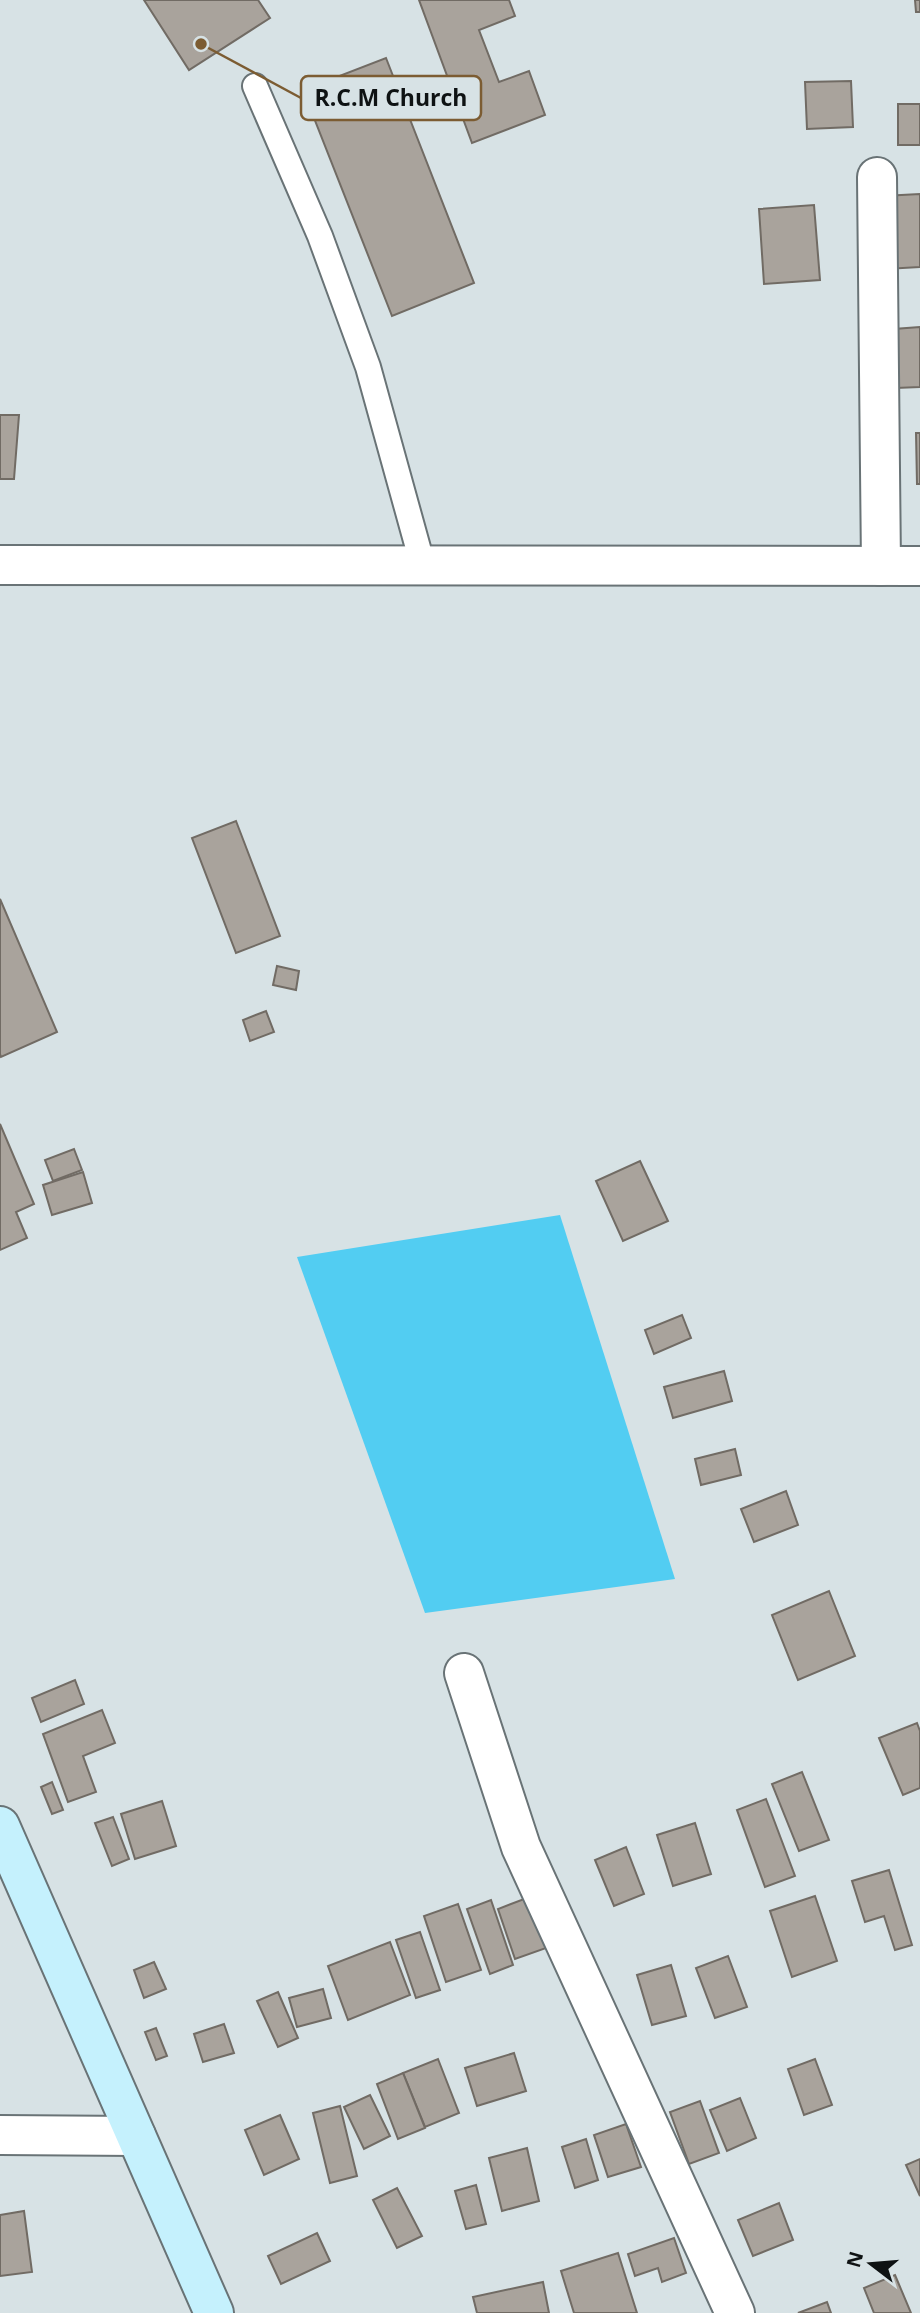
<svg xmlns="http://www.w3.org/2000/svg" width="920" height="2313" font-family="'Open Sans',sans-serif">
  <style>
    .water { fill: #52cdf2 }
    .building { fill: #a9a39c; stroke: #716b64; stroke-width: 2 }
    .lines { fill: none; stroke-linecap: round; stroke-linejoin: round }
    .service-casing { stroke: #697376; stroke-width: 28 }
    .minor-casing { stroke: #697376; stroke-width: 42 }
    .secondary-casing { stroke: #697376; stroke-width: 42 }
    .service { stroke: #fff; stroke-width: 24 }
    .minor { stroke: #fff; stroke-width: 38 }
    .secondary { stroke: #c5f1fd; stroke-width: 38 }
    .leader { fill: none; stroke: #7c5c32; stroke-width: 2.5 }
    .callout-dot { fill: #7c5c32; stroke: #d7e2e5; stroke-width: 2.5 }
    .callout { fill: #d7e2e5; stroke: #7c5c32; stroke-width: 2.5 }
    .callout-label { font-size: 23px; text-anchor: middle; font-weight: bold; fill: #0e1213 }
  </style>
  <rect width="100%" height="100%" fill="#d7e2e5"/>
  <!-- water -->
  <path class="water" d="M560,1215L675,1579L425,1613L297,1257Z"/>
  <!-- building -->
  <g class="building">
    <path d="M144,0H258L270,18L189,70Z"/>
    <path d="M419,0H509L515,16L479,30L499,82L529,71L545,115L472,143Z"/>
    <path d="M915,0H920V12H916Z"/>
    <path d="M386,58L474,283L392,316L303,90Z"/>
    <path d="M851,81L853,127L807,129L805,82Z"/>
    <rect x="898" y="104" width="22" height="41"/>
    <path d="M920,194V267L886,269L883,196Z"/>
    <path d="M814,205L820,280L764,284L759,209Z"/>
    <path d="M920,327V387L896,388L894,329Z"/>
    <path d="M0,415H19L14,479H0Z"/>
    <path d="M916,433H920V484H917Z"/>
    <path d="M236,821L280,936L236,953L192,838Z"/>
    <path d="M0,899L57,1032L1,1057L0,1054Z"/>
    <path d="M277,966L299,971L296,990L273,985Z"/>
    <path d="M266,1011L274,1032L250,1041L243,1020Z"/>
    <path d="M0,1124L34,1204L16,1212L27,1238L0,1250Z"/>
    <path d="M74,1149L82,1170L53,1181L45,1160Z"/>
    <path d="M640,1161L668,1221L623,1241L596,1181Z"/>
    <path d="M83,1172L92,1203L52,1215L43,1185Z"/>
    <path d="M682,1315L691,1338L654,1354L645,1330Z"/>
    <path d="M724,1371L732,1401L673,1418L664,1387Z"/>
    <path d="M735,1449L741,1475L701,1485L695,1459Z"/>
    <path d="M786,1491L798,1525L754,1542L741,1509Z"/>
    <path d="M829,1591L855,1656L798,1680L772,1615Z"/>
    <path d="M75,1680L84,1704L41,1722L32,1698Z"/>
    <path d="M102,1710L115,1743L83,1756L96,1792L68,1802L43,1734Z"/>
    <path d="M917,1723L920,1731V1788L903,1795L879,1738Z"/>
    <path d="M802,1772L829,1840L799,1851L772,1784Z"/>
    <path d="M52,1782L63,1810L52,1814L41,1787Z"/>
    <path d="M766,1799L795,1876L765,1887L737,1810Z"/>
    <path d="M162,1801L176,1846L135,1859L121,1814Z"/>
    <path d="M113,1817L129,1859L112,1866L95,1823Z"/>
    <path d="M695,1823L711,1874L673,1886L657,1835Z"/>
    <path d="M626,1847L644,1894L614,1906L595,1860Z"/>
    <path d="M889,1870L912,1945L895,1950L884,1916L865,1922L852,1881Z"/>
    <path d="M532,1896L549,1947L515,1959L498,1909Z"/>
    <path d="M815,1896L837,1961L792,1977L770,1911Z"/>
    <path d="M491,1900L513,1965L490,1974L467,1909Z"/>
    <path d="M458,1904L481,1970L446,1982L424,1916Z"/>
    <path d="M420,1932L440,1990L416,1998L396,1940Z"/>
    <path d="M390,1942L410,1995L348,2020L328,1966Z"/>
    <path d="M728,1956L747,2007L715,2018L696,1968Z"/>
    <path d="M154,1962L166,1989L144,1998L134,1970Z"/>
    <path d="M671,1965L686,2016L652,2025L637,1975Z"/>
    <path d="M323,1989L331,2018L297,2027L289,1998Z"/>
    <path d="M278,1992L298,2038L278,2047L257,2001Z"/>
    <path d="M224,2024L234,2053L203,2062L194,2034Z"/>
    <path d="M156,2028L167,2056L156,2060L145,2032Z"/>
    <path d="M514,2053L526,2091L477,2106L465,2068Z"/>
    <path d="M438,2059L459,2113L425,2127L403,2073Z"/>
    <path d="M815,2059L832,2105L804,2115L788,2069Z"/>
    <path d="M403,2073L425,2128L398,2139L377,2084Z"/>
    <path d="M370,2095L390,2136L364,2149L344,2107Z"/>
    <path d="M740,2098L756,2138L727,2151L710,2110Z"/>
    <path d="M700,2101L719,2153L689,2164L670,2112Z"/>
    <path d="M340,2106L357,2176L330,2183L313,2113Z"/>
    <path d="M280,2115L299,2159L264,2175L245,2130Z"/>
    <path d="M626,2124L641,2167L608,2177L594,2135Z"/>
    <path d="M586,2139L598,2180L575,2188L562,2147Z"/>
    <path d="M527,2148L539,2201L502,2211L489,2158Z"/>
    <path d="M920,2159V2196L906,2165Z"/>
    <path d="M476,2185L486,2224L466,2229L455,2191Z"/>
    <path d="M397,2188L422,2236L397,2248L373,2200Z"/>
    <path d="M779,2203L793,2240L753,2256L738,2220Z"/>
    <path d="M24,2211L32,2272L0,2276V2215Z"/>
    <path d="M317,2233L330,2261L281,2284L268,2256Z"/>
    <path d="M674,2238L686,2273L662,2282L658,2268L635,2276L628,2254Z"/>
    <path d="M618,2253L637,2313H574L561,2271Z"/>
    <path d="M895,2275L911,2313H874L864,2288Z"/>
    <path d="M543,2282L549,2313H477L473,2297Z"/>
    <path d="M827,2302L831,2313H798Z"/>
  </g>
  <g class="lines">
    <!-- service casing -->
    <g class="service-casing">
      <path id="service" d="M255,86L320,236L368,367L423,566"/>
    </g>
    <!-- minor casing -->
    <g class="minor-casing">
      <g id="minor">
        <path d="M877,177L881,566"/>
        <path d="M0,565L920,566"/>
        <path d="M464,1673L521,1847L735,2313"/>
        <path d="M0,2135L136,2136"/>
      </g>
    </g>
    <!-- secondary casing -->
    <g class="secondary-casing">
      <path id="secondary" d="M0,1826L214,2313"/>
    </g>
    <!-- service -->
    <use href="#service" class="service"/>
    <!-- minor -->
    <use href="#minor" class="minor"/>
    <!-- secondary -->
    <use href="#secondary" class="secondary"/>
  </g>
  <!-- callouts -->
  <path class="leader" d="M201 44L301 98"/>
  <circle class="callout-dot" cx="201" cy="44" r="7"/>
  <rect class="callout" x="301" y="76" width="180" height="44" rx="7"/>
  <g class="callout-label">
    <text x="391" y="106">R.C.M Church</text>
  </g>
  <!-- north arrow -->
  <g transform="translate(871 2264) rotate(286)" stroke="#d7e2e5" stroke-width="5" paint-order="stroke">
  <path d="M0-5L12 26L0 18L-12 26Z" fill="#0e1213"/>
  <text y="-10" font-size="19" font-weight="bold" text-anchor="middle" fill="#0e1213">N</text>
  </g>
</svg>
